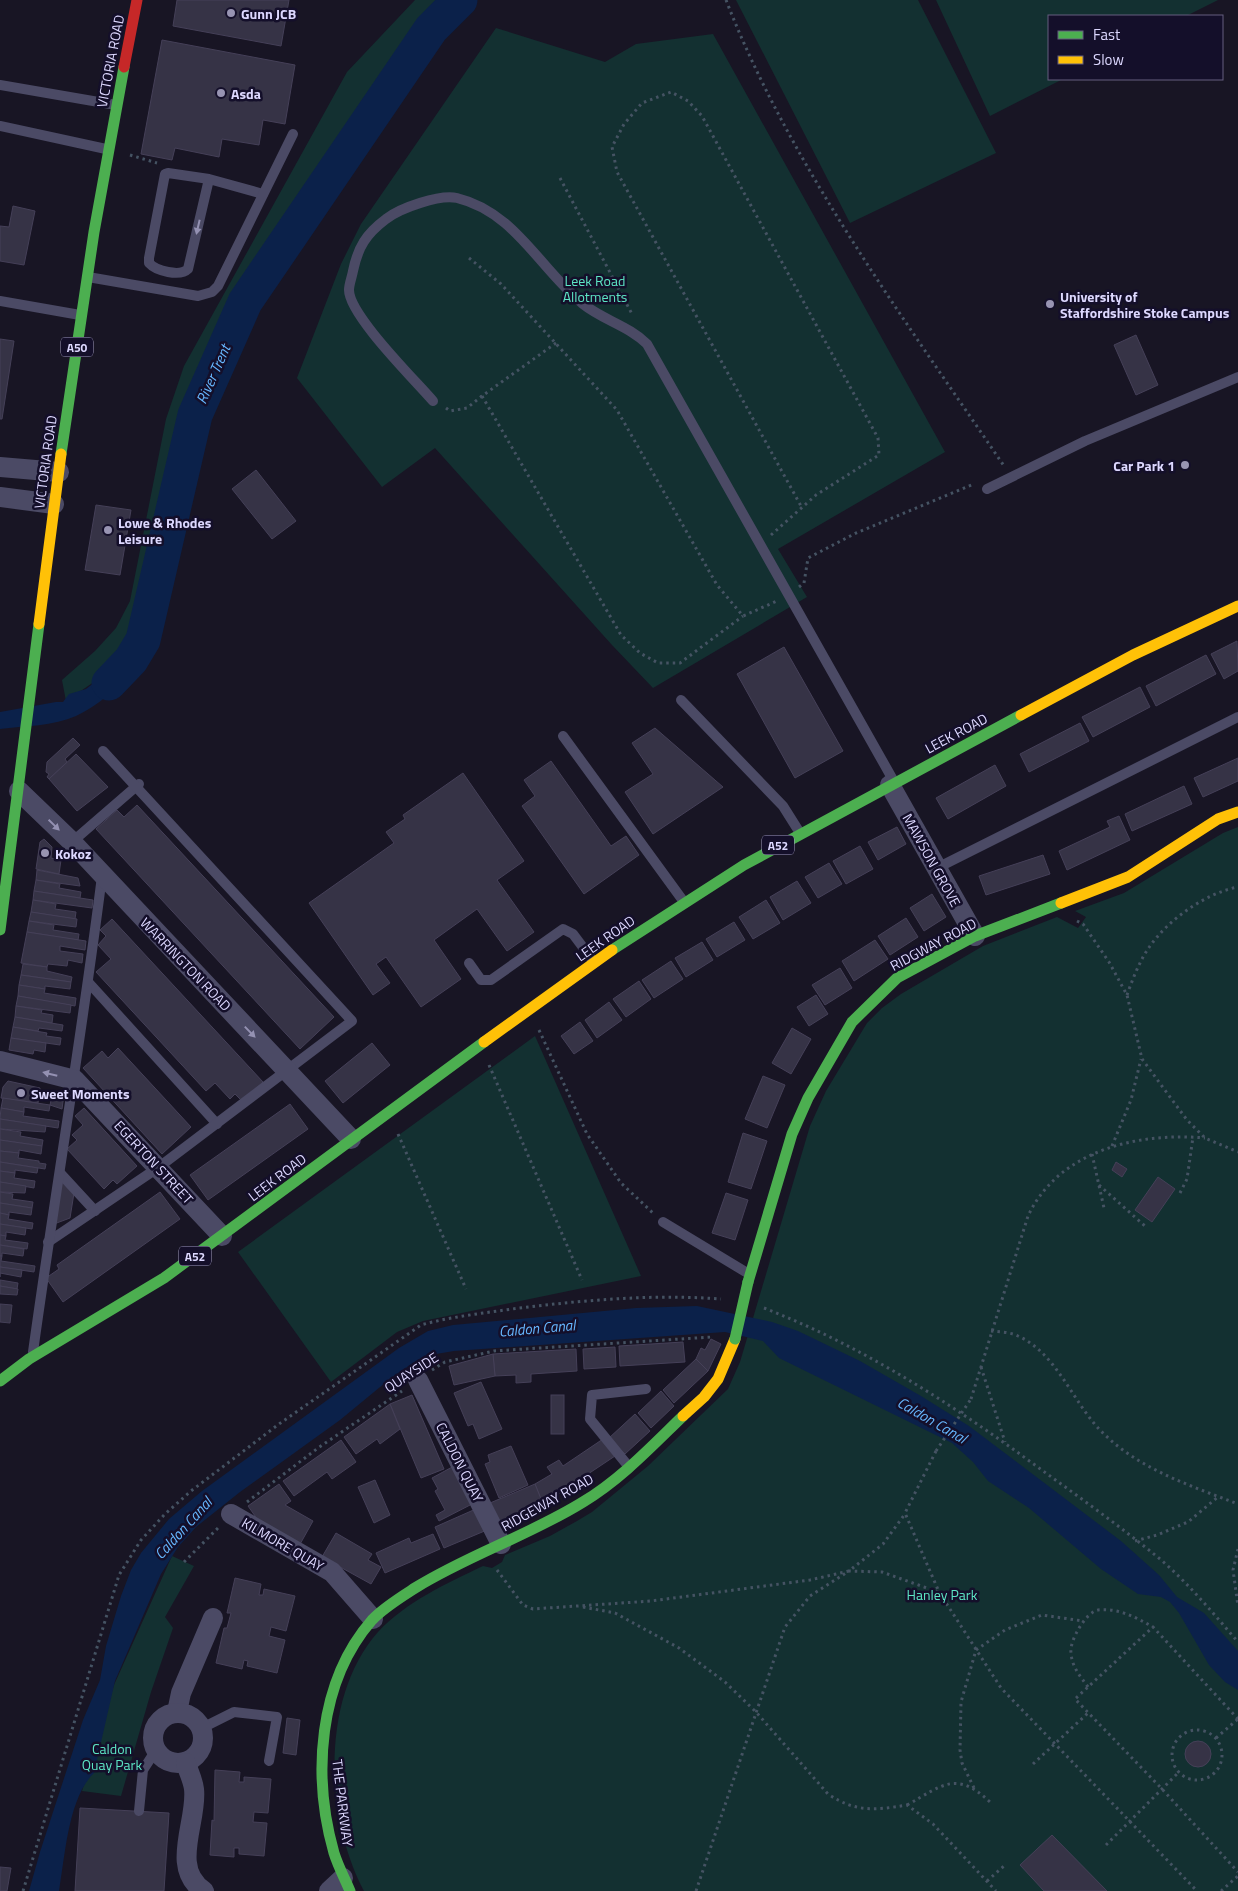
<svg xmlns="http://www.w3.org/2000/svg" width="1238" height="1891" font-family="'Titillium Web',sans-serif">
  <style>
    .green { fill: #133031 }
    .water { fill: #0b214a }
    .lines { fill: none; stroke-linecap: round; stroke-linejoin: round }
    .river { stroke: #0b214a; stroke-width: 35 }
    .building { fill: #363346; stroke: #454058 }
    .path { stroke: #455363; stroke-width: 3; stroke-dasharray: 2.5 4; stroke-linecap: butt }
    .lane { stroke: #4b4a65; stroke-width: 10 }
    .street { stroke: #4b4a65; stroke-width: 20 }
    .fast { stroke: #4caf50; stroke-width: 11 }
    .slow { stroke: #ffc107; stroke-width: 11 }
    .jam { stroke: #c62828; stroke-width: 11 }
    .path-bridge { stroke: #455363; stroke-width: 3; stroke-dasharray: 2.5 4; stroke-linecap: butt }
    .fast-bridge { stroke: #4caf50; stroke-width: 11 }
    .oneway { fill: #9491b2 }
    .poi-dot { fill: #9894b2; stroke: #140f2a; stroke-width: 2 }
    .labels { text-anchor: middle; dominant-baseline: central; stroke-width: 5; stroke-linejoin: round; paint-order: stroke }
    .shield { fill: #140f2a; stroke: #a19cbf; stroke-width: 1 }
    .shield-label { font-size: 12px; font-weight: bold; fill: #ddd8ff }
    .poi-label { font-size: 14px; font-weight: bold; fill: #ddd8ff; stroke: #140f2a; text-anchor: start }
    .street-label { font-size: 14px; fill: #ddd8ff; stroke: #140f2a }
    .park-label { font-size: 14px; fill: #5de6c5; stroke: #140f2a }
    .water-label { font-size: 15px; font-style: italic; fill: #66b7ff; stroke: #140f2a }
  </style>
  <rect width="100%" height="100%" fill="#181524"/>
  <!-- green -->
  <g class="green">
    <path d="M415,0H445L418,29L367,97L245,291L196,388L186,418L155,566L125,652L107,673L66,701L62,680L95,651L116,628L130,601L166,419L184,366L347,72Z"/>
    <path d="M736,0H918L996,153L850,223Z"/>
    <path d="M936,0H1218L1186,16H1049V79H1063L990,116Z"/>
    <path d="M496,28L605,62L636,44L713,34L945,452L778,549L807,597L653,688L612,645L435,448L382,487L297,378L341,264L361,224Z"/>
    <path d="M1238,827V1891H364C325,1818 320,1697 378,1632C407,1601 446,1584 483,1566L492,1568L502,1562L505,1555L550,1536L577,1521L592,1512L648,1466L728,1389L740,1362L810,1126L826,1091L867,1023L882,1008L901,994L983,946L1057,917L1078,928L1086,917L1075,911L1124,893L1223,833Z"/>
    <path d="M535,1036L641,1276L423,1321L397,1332L331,1382L238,1252Z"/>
    <path d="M172,1556L194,1566L165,1617L173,1628L151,1692L121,1796L82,1791L114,1685Z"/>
  </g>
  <!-- water -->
  <g class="water">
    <path d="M150,643C133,673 108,701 76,716C54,726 24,726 0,729V712L56,702H63L69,694L86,689L107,673L125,652Z"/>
    <path d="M697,1306L772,1322L798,1331L860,1361L921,1396L969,1426L1121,1541L1159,1575L1177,1597L1204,1613L1238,1651V1690L1225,1682L1209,1665L1179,1613L1170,1602L1161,1597L1138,1594L1101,1569L1029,1508L988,1481L973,1462L952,1443L779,1358L763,1341L725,1332L454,1351L430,1355L416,1361L391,1378L340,1420L240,1492L196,1527L178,1547L161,1574L115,1681L94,1773C68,1798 65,1857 59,1891H29L40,1852L83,1720L100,1680L106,1646L121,1596L131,1570L141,1553L169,1519L202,1491L399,1348L428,1331L453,1325L636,1308Z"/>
  </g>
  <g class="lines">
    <!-- river -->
    <path class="river" d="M109,683L131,660L143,640L195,415L245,302L431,29L460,0"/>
  </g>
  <!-- building -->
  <g class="building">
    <path d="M177,0H289L281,46L173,26Z"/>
    <path d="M162,40L295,65L285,124L263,120L259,145L222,139L219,157L175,148L172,160L141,154Z"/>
    <path d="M13,206L35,211L24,265L0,261V226L9,227Z"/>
    <path d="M1136,335L1158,385L1136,395L1114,345Z"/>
    <path d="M0,339L14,341L2,419H0Z"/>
    <path d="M256,470L296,521L272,539L232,489Z"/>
    <path d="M96,505L131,510L120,575L85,570Z"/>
    <path d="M1237,641L1238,671L1224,679L1211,654Z"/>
    <path d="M784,647L843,751L795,778L737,674Z"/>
    <path d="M1206,655L1216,674L1156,706L1146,686Z"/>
    <path d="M1140,687L1150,707L1093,737L1082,717Z"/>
    <path d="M1080,723L1089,741L1029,772L1020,754Z"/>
    <path d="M655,728L723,787L653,834L625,792L653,774L632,743Z"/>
    <path d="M73,738L80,745L65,759L67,762L49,779L47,777L49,774L46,772L47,762Z"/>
    <path d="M76,754L108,787L77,811L49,779Z"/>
    <path d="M1238,758V781L1203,797L1194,778Z"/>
    <path d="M551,761L611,846L626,836L639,855L584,894L522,806L535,796L524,780Z"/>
    <path d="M995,765L1006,786L948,819L936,798Z"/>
    <path d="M463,773L524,861L497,880L534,932L507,951L477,909L434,940L461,979L421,1007L386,957L376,964L390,983L373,995L309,903L394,843L386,832L405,819L403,815Z"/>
    <path d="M1184,786L1192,804L1132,831L1125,814Z"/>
    <path d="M137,805L334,1017L300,1049L96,829L117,810L124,817Z"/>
    <path d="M1119,816L1130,840L1067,870L1059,851L1110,827L1107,821Z"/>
    <path d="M897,827L906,844L878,860L868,842Z"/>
    <path d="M44,839L52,847L51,858L61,860L59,874L36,869L40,842Z"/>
    <path d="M860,846L873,869L846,884L833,861Z"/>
    <path d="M1043,855L1050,874L986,895L979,876Z"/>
    <path d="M829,863L842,884L818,898L805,877Z"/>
    <path d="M37,870L78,878L80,886L36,880Z"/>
    <path d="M36,880L60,884L59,888L81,892L80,898L34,891Z"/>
    <path d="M797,881L811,903L783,920L770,897Z"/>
    <path d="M34,891L93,900L92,908L33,900Z"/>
    <path d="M932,894L946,917L924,931L910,908Z"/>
    <path d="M33,900L56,904L55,909L76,912L75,919L31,912Z"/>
    <path d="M766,900L780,923L753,939L739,917Z"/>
    <path d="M31,912L77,919L76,927L29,921Z"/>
    <path d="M906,918L918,937L890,955L878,936Z"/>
    <path d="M112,919L263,1082L242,1101L235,1094L230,1099L215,1083L206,1091L96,972L111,959L98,945L106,936L100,930Z"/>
    <path d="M29,921L54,925L53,930L79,934L78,940L27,932Z"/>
    <path d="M734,922L745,940L717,957L706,939Z"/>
    <path d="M27,932L86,941L85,950L60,946V951L83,954L82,963L68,960L67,966L48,964L47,967L21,963Z"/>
    <path d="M875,940L888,959L854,981L842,961Z"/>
    <path d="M702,942L713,960L686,977L675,958Z"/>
    <path d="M671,961L683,979L654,998L642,980Z"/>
    <path d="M23,964L47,967V971L72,977L71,982L21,975Z"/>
    <path d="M840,968L852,988L825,1005L812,985Z"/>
    <path d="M21,975L71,982L70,989L45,986V989L19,985Z"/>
    <path d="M639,981L651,999L626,1017L613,999Z"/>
    <path d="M19,985L45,989L44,993L76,998L75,1006L18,996Z"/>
    <path d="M816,995L828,1014L809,1026L797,1007Z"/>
    <path d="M18,996L71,1005L70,1013L16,1006Z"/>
    <path d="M609,1002L622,1020L597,1038L585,1020Z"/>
    <path d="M16,1006L42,1010L41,1013L53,1015L52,1023L15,1017Z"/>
    <path d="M15,1017L63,1025L62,1031L39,1028L38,1031L13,1027Z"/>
    <path d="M580,1022L593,1041L574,1054L561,1036Z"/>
    <path d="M13,1027L47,1033L46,1036L61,1038L60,1045L11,1038Z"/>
    <path d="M792,1028L811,1039L791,1074L772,1063Z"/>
    <path d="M11,1038L46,1043L45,1052L34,1050L33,1054L9,1050Z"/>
    <path d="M372,1043L390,1065L343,1103L325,1081Z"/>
    <path d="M118,1048L191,1127L162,1154L83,1068L102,1051L108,1058Z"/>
    <path d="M763,1076L785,1085L767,1128L745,1119Z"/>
    <path d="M8,1081L40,1088L38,1103L1,1098L3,1087Z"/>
    <path d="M53,1091L64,1094L62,1109L50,1105Z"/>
    <path d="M3,1098L50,1105L49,1111L24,1107V1112L1,1108Z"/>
    <path d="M290,1104L308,1129L208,1200L190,1175Z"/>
    <path d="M1,1108L24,1112L23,1116L59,1121L58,1128L0,1119Z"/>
    <path d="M84,1108L137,1166L117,1184L113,1180L104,1189L67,1149L77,1140L72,1135L83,1125L75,1116Z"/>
    <path d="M0,1119L46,1126L45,1132L0,1129Z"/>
    <path d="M0,1129L21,1132L20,1136L43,1140L42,1146L0,1140Z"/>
    <path d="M743,1133L767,1141L751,1189L728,1182Z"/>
    <path d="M0,1140L42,1146L41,1154L19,1150V1153L0,1151Z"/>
    <path d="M0,1151L19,1153L18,1158L39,1161V1163L46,1164L45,1169L0,1162Z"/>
    <path d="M0,1162L38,1168L37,1173L15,1170V1173L0,1171Z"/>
    <path d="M1116,1162L1127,1169L1122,1177L1112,1170Z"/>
    <path d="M0,1171L15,1173L14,1178L35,1181L34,1188L0,1182Z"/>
    <path d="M1158,1177L1175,1189L1152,1222L1135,1210Z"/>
    <path d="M62,1180L74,1193L70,1218L54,1224Z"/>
    <path d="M0,1182L26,1186L25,1193L0,1192Z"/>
    <path d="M0,1192L13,1194L12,1199L33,1202L32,1208L0,1203Z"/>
    <path d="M160,1192L180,1219L63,1302L46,1278L59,1269L57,1265Z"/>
    <path d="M726,1193L748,1200L735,1240L712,1233Z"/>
    <path d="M0,1203L32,1208L31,1215L9,1212V1215L0,1213Z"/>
    <path d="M0,1213L9,1215L8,1219L33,1223L32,1229L0,1224Z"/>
    <path d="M0,1224L26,1228L25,1235L6,1232V1236L0,1235Z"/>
    <path d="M0,1235L6,1236L5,1240L28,1243L27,1249L0,1245Z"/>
    <path d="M0,1245L24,1249L23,1256L2,1253V1256H0Z"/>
    <path d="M0,1256H2L1,1261L35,1266L34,1272L0,1267Z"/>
    <path d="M0,1267L22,1270L21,1277L0,1273V1277Z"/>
    <path d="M0,1280L18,1283L17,1289L0,1286Z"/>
    <path d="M0,1286L18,1289L17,1295L0,1294Z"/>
    <path d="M0,1304L12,1305L10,1323L0,1322Z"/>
    <path d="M711,1339L721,1344L708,1371L696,1359L701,1348L705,1350Z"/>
    <path d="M683,1342L685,1362L620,1366L619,1346Z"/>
    <path d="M615,1347L616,1367L584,1369L583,1349Z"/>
    <path d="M576,1349L577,1371L531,1374V1382L516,1383V1375L495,1376L493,1354Z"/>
    <path d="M493,1354L495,1376L454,1385L449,1366Z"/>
    <path d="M696,1359L708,1371L674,1403L663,1390Z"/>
    <path d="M481,1382L502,1429L479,1439L473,1424L468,1426L454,1393Z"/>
    <path d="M661,1391L674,1406L651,1428L638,1413Z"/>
    <path d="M412,1395L444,1469L421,1478L390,1404Z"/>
    <rect x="551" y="1395" width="13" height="39"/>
    <path d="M390,1404L400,1429L380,1444L377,1439L356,1454L344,1437Z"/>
    <path d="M635,1414L650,1431L625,1454L609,1438Z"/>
    <path d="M603,1439L615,1456L543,1504L535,1484L552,1474L547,1467L559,1460L563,1466Z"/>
    <path d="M341,1440L356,1462L332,1479L327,1472L294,1496L283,1481Z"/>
    <path d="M511,1446L528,1485L499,1498L485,1464L490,1462L488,1455Z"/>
    <path d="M454,1466L474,1503L439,1521L436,1515L445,1510L435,1491L438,1489L432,1478Z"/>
    <path d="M375,1480L390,1515L374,1523L358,1487Z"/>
    <path d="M279,1484L291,1501L285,1505L313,1521L299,1546L260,1523L248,1506Z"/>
    <path d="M535,1484L543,1504L499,1523L490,1503Z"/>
    <path d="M478,1508L487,1530L444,1548L435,1527Z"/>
    <path d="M336,1533L372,1554L368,1560L381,1567L371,1584L322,1557Z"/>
    <path d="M433,1534L440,1549L385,1573L376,1553L409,1538L411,1543Z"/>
    <path d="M235,1578L261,1584L259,1595H263L264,1589L295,1596L286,1631L271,1627L269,1636L285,1640L277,1673L247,1666L248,1661L244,1660L242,1669L216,1663L224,1628H227L231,1613H227Z"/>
    <path d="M287,1718L300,1720L296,1755L283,1753Z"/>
    <circle cx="1198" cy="1754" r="13"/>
    <path d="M215,1770L240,1772L239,1782H244V1777L271,1779L268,1813L254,1812L253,1822L267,1823L264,1856L239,1854V1848H234V1857L210,1855L212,1820L214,1821Z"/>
    <path d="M80,1808L169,1813L164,1891H75Z"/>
    <path d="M1052,1835L1107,1891H1044L1020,1865Z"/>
    <path d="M0,1867L11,1868L7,1891H0Z"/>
  </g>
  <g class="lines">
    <!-- path -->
    <g class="path">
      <path d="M726,0C790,165 905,320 1004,466"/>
      <path d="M130,155L157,163"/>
      <path d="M560,178L632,314"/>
      <path d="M469,258L501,284L617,410L717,585L743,616L777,601"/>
      <path d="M556,343L482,396L621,635L640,653L658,663H680L743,616"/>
      <path d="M446,408L450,411L467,408L482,396"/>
      <path d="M771,535L816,495L879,455L878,438L702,116L688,101L671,92L642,103L624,124L612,147L617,172L801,506"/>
      <path d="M799,587L804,583L808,558L856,533L974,484"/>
      <path d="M1077,921L1083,924L1109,962L1127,995L1142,1059L1187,1120L1205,1138L1238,1152"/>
      <path d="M1127,995C1133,978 1140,960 1150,946C1169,919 1206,893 1238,887"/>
      <path d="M539,1030L587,1134L621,1183L653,1213"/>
      <path d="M489,1065L582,1280"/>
      <path d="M398,1134L466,1289"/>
      <path d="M1112,1146L1131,1100L1141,1059"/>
      <path d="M1092,1154L1104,1208"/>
      <path d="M1099,1185L1146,1227"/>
      <path d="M1180,1193L1187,1179L1193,1137"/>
      <path d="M764,1308C864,1347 952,1404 1039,1468C1079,1497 1121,1527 1160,1559C1189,1584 1213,1613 1238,1642"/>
      <path d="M991,1331C1000,1332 1010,1332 1018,1336C1058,1354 1073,1404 1103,1433C1139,1469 1191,1486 1238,1504"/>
      <path d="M981,1367L1005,1442"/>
      <path d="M432,1370L445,1362L494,1351L712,1337"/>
      <path d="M971,1399L1028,1216C1059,1150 1138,1132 1205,1138"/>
      <path d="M936,1451L905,1513L939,1592L1001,1688L1197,1891"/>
      <path d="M247,1502L318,1448L402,1391"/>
      <path d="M1135,1541L1157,1535L1188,1522L1219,1496"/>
      <path d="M1238,1549L1233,1570L1238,1606"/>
      <path d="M184,1562L218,1528"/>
      <path d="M497,1570L523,1605L533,1609L651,1601L810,1580L849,1571L883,1544L905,1514"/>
      <path d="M583,1607L615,1613L679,1648L725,1682L756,1712L828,1794C856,1813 876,1810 907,1805L933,1824L996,1891"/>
      <path d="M1088,1687C1080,1676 1072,1667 1071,1653C1069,1641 1086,1612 1098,1610C1119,1608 1135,1617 1153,1627"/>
      <path d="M1238,1719L1153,1627L1075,1699L1162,1789L1238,1872"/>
      <circle cx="1197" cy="1755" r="25"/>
      <path d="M1216,1738L1238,1719"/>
      <path d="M1033,1764L1088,1713"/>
      <path d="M974,1788L962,1763L960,1750L961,1702L976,1650L1005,1630L1042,1615L1083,1621"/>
      <path d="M907,1805C943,1785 956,1770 990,1802"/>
      <path d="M1106,1845L1179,1772"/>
      <path d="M987,1881L1004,1866"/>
      <path d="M23,1891L119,1575L141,1540L165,1514L191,1491L279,1424L421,1325C453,1316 486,1313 519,1308C587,1300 653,1294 721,1299"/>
      <path d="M696,1891L785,1627L810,1596L849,1571L882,1572L938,1592"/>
      <path d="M1221,1891L1238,1876"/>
    </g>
    <!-- lane -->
    <g class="lane">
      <path d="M0,85L116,105"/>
      <path d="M0,126L106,149"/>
      <path d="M209,179L188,269C180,277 156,271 149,263V258L165,174L168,173L209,179L263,194"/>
      <path d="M88,277L198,296L212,292L218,286L293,134"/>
      <path d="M0,301L80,315"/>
      <path d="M433,401C415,380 349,315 349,290C349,284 352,277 353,271C358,247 366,234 386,219C400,208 440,194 457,198C515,212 540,269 583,304C603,320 629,326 647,344L892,778L891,783"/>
      <path d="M987,489L1085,441L1238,377"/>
      <path d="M681,700L783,806L800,833"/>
      <path d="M563,736L684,902"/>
      <path d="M72,842L139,784"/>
      <path d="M937,868L1238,717"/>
      <path d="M469,963L481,980H491L563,929L573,934L594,962"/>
      <path d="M89,983L217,1124"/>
      <path d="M60,1173L95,1211"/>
      <path d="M663,1222L749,1274"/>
      <path d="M48,1242L159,1167L352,1021L103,751"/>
      <path d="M33,1352C55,1193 82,1035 102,876"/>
      <path d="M629,1467L590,1419L592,1395L646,1389"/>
      <path d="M202,1728L234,1712L277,1717L269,1761"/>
      <path d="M139,1811L143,1770L156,1750"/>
    </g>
    <!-- street -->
    <g class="street">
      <path d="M0,467L59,472"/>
      <path d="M0,497L54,504"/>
      <path d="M890,785L975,936"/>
      <path d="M19,791L72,842L351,1139"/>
      <path d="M0,1061L75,1080L222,1236"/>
      <path d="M418,1380L501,1544"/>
      <path d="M231,1514L332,1572L373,1619"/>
      <path d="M177,1712L181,1693L213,1618"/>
      <circle cx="178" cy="1738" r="25"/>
      <path d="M186,1763C188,1771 193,1780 194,1789C198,1821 169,1868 204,1891"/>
      <path d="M329,1891L343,1878"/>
    </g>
    <!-- fast -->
    <g class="fast">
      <path d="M61,454L94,232L124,67"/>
      <path d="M0,930L39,624"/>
      <path d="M612,950L744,865L1021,715"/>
      <path d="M748,1282L792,1134L808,1098L852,1022L897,978L975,936L1061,903"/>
      <path d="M0,1381L29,1359L164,1278L484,1042"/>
      <path d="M350,1891C345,1879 338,1866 334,1853C312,1776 318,1682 372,1620C383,1608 401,1597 415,1588C468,1555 530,1535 583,1502C621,1479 651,1447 683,1416"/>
    </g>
    <!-- slow -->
    <g class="slow">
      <path d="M39,624L61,454"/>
      <path d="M1021,715L1133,655L1238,606"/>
      <path d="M1061,903L1128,877L1218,819L1238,812"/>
      <path d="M484,1042L612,950"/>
      <path d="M683,1416L704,1397L718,1379L735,1339"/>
    </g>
    <!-- jam -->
    <path class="jam" d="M124,67L137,0"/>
    <!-- path-bridge -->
    <path class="path-bridge" d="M936,1451L971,1399"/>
    <!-- fast-bridge -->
    <path class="fast-bridge" d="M735,1339L748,1282"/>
  </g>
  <!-- one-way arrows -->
  <defs><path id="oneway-solid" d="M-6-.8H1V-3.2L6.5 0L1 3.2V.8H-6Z" transform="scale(1.25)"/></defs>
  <g class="oneway">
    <use href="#oneway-solid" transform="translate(198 227) rotate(103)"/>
    <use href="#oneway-solid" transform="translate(54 825) rotate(44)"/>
    <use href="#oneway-solid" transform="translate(250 1032) rotate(46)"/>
    <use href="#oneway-solid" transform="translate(50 1074) rotate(-166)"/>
  </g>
  <!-- markers -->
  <g class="poi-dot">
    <circle cx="231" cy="13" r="5"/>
    <circle cx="221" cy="93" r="5"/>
    <circle cx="1050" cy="304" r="5"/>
    <circle cx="1185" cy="465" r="5"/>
    <circle cx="108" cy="530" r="5"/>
    <circle cx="45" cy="853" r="5"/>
    <circle cx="21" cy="1093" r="5"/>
  </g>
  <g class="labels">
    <!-- shield labels -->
    <g class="shield">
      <rect x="61" y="337.5" width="32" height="19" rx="4"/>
      <rect x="762" y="835.5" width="32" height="19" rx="4"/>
      <rect x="179" y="1246.5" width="32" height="19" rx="4"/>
    </g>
    <g class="shield-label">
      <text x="77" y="347">A50</text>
      <text x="778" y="845">A52</text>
      <text x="195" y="1256">A52</text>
    </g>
    <!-- poi labels -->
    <g class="poi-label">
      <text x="241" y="13">Gunn JCB</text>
      <text x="231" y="93">Asda</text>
      <text x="1060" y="296">University of<tspan x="1060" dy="16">Staffordshire Stoke Campus</tspan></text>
      <text x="1175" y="465" text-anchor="end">Car Park 1</text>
      <text x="118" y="522">Lowe &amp; Rhodes<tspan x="118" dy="16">Leisure</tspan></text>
      <text x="55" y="853">Kokoz</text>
      <text x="31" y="1093">Sweet Moments</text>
    </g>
    <!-- street labels -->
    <g class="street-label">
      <text transform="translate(110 61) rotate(-79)">VICTORIA ROAD</text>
      <text transform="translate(45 462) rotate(-82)">VICTORIA ROAD</text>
      <text transform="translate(956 733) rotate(-28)">LEEK ROAD</text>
      <text transform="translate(932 860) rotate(61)">MAWSON GROVE</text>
      <text transform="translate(605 938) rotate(-35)">LEEK ROAD</text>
      <text transform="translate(933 944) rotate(-28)">RIDGWAY ROAD</text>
      <text transform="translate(186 964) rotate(46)">WARRINGTON ROAD</text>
      <text transform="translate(154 1162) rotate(47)">EGERTON STREET</text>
      <text transform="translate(277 1177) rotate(-37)">LEEK ROAD</text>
      <text transform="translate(411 1372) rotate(-33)">QUAYSIDE</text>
      <text transform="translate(460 1462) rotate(63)">CALDON QUAY</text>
      <text transform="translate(547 1502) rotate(-29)">RIDGEWAY ROAD</text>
      <text transform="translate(283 1544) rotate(30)">KILMORE QUAY</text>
      <text transform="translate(343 1803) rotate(83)">THE PARKWAY</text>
    </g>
    <!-- park labels -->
    <g class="park-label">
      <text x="595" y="280">Leek Road<tspan x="595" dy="16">Allotments</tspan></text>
      <text x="942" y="1594">Hanley Park</text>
      <text x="112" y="1748">Caldon<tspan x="112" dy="16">Quay Park</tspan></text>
    </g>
    <!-- water labels -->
    <g class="water-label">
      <text transform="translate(213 374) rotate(-66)">River Trent</text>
      <text transform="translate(537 1328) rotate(-5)">Caldon Canal</text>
      <text transform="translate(932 1420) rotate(30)">Caldon Canal</text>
      <text transform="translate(183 1528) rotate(-48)">Caldon Canal</text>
    </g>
  </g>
  <!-- legend -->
  <rect x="1048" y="15" width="175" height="65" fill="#140f2a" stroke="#645f7f"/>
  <rect x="1058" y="31" width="25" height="8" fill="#4caf50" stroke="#645f7f"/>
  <text x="1093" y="40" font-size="15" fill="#ddd8ff">Fast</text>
  <rect x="1058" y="56" width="25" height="8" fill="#ffc107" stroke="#645f7f"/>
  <text x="1093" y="65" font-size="15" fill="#ddd8ff">Slow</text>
</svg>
